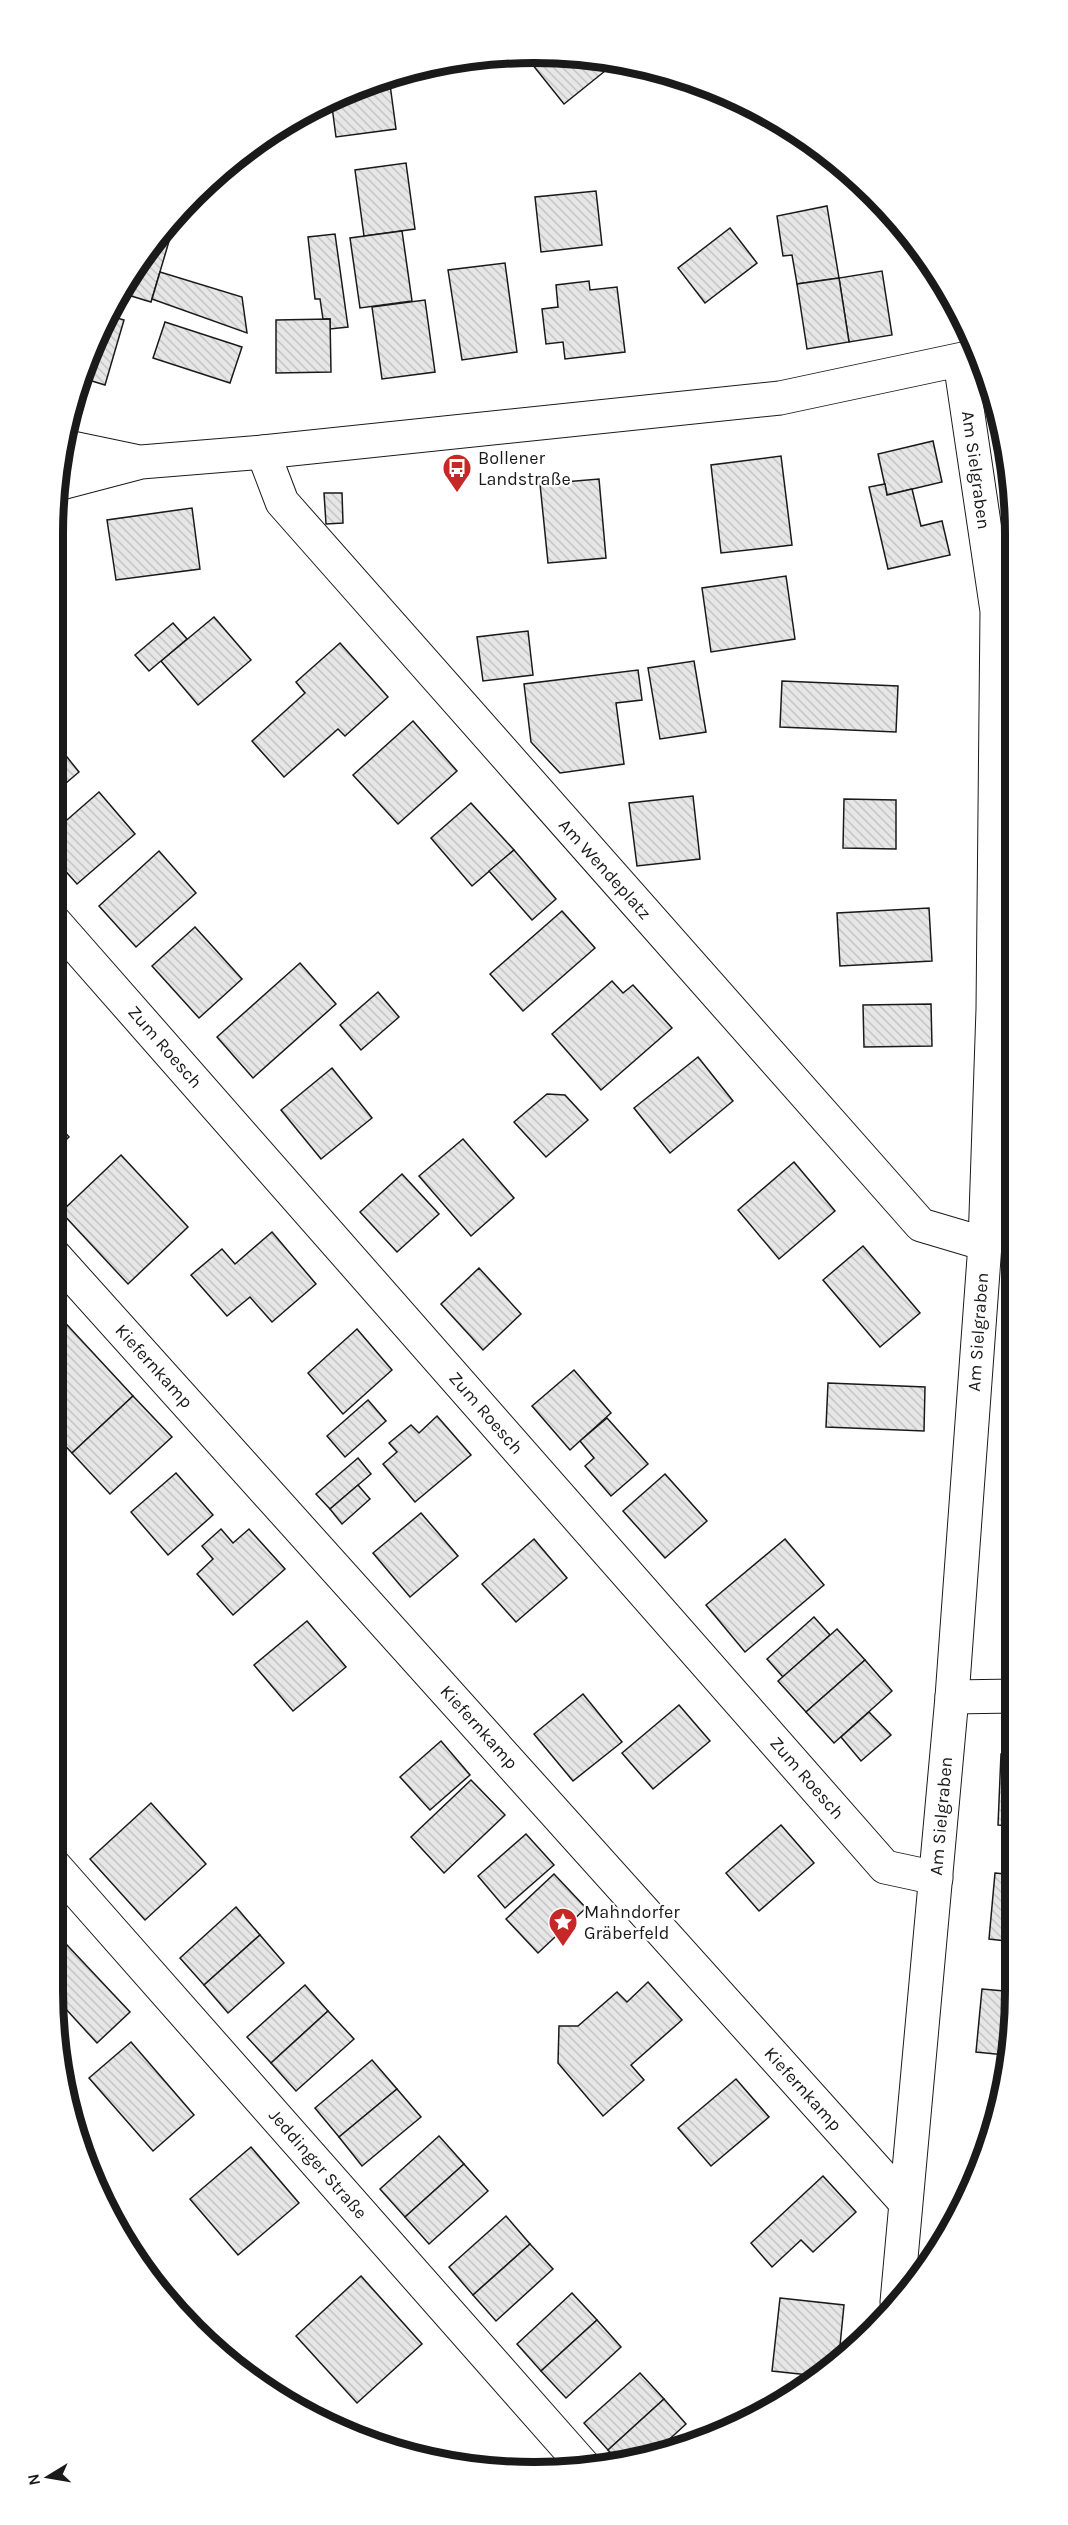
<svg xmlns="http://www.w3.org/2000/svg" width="1068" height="2525" font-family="Karla,sans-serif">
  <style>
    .building { fill: url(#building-back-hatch); stroke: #1a1a1a; stroke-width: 1.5 }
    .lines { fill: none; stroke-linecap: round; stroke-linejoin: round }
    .minor-casing { stroke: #1a1a1a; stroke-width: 35 }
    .minor { stroke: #fff; stroke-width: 33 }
    .labels { text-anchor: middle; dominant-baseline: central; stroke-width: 4.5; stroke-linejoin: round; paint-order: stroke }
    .poi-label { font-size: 18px; fill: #1a1a1a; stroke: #fff; text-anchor: start }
    .street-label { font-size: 18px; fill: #1a1a1a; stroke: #fff }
    .rim { fill: none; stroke: #1a1a1a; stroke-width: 8 }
  </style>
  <defs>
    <pattern id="building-back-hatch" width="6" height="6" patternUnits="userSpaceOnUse" patternTransform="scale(1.5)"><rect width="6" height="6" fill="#e6e6e6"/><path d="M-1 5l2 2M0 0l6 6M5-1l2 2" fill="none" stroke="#c5c5c5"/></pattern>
  </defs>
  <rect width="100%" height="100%" fill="#fff"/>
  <!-- building -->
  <g class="building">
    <path d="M524,54L597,57L603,58L610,67L564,104Z"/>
    <path d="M389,77L396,129L336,137L331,99Z"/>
    <path d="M406,163L415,229L364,236L355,170Z"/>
    <path d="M596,191L602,245L541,252L535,197Z"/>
    <path d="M827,206L839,278L797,284L792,255L783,256L777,216Z"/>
    <path d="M178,211L151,302L118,292L172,217Z"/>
    <path d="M730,228L757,263L705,303L678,268Z"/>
    <path d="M402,231L412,301L360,308L350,238Z"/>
    <path d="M335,234L348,327L330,329V319H323L320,299H315L308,237Z"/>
    <path d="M505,263L517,352L462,360L448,270Z"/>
    <path d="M882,271L892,335L849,342L839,278Z"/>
    <path d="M160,272L242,297L247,333L152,299Z"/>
    <path d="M839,278L849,342L807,349L797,284Z"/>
    <path d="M589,281L590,290L617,287L625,352L565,359L563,342L546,344L542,309L558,307L556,285Z"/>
    <path d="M425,300L435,372L382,379L372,307Z"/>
    <path d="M107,315L124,320L105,385L79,377Z"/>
    <path d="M330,319L331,372L276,373V320Z"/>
    <path d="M165,322L242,347L230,383L153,358Z"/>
    <path d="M933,441L942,482L887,495L878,454Z"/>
    <path d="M781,456L792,545L721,553L711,465Z"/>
    <path d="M599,479L606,558L548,563L540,484Z"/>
    <path d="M885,484L887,495L912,489L921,526L942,521L950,555L888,569L869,487Z"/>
    <path d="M324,493H342L343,523L326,524Z"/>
    <path d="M192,508L200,569L116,580L107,520Z"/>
    <path d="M786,576L795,639L711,652L702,588Z"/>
    <path d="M214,617L251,660L198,705L161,661Z"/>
    <path d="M173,623L187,639L149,671L135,655Z"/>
    <path d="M528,631L533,675L483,681L477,637Z"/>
    <path d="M340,643L388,697L345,736L338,729L284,777L252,741L305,693L296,682Z"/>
    <path d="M694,661L706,732L660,739L648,668Z"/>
    <path d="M638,670L642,700L616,703L624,764L560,773L531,742L524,684Z"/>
    <path d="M782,681L898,686L896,732L780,727Z"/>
    <path d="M413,721L457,771L398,824L353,775Z"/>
    <path d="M55,742L79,772L52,795V745Z"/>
    <path d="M99,792L135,834L77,884L52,856V833Z"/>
    <path d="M693,796L700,859L637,866L629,803Z"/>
    <path d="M844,799L896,800V849L843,848Z"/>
    <path d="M471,803L514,850L472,886L431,838Z"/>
    <path d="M514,850L556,899L532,920L489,871Z"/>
    <path d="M159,851L196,893L136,947L99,906Z"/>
    <path d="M929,908L932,961L840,966L837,913Z"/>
    <path d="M562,911L595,948L523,1011L490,974Z"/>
    <path d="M195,927L242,979L199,1018L152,966Z"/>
    <path d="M300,963L336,1004L253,1078L217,1037Z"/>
    <path d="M612,981L623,993L633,985L672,1028L601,1090L552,1034Z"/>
    <path d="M378,992L399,1017L361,1050L340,1025Z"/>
    <path d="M931,1004L932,1046L864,1047L863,1005Z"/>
    <path d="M698,1057L733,1101L670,1153L634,1108Z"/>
    <path d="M332,1068L372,1118L321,1159L281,1110Z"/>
    <path d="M547,1094L565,1095L588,1120L546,1157L514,1122Z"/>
    <path d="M52,1118L69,1137L52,1153Z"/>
    <path d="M463,1139L514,1198L471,1236L419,1176Z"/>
    <path d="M121,1155L188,1227L128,1284L61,1212Z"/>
    <path d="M794,1162L835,1211L779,1259L738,1210Z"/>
    <path d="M402,1174L439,1214L397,1252L360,1212Z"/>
    <path d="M272,1232L316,1284L272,1322L250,1297L227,1316L191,1275L222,1249L235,1264Z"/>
    <path d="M863,1246L920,1313L880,1347L823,1280Z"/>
    <path d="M479,1268L521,1314L483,1350L441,1304Z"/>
    <path d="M57,1314L133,1396L72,1453L52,1432V1319Z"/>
    <path d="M357,1329L392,1370L343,1414L308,1373Z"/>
    <path d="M574,1370L611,1413L570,1450L532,1406Z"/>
    <path d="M828,1383L925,1387L924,1431L826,1427Z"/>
    <path d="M133,1396L172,1437L110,1494L72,1453Z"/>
    <path d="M368,1400L386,1421L345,1457L327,1436Z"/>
    <path d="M437,1416L471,1455L415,1502L383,1464L397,1452L389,1443L411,1425L419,1433Z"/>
    <path d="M607,1418L648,1464L611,1496L585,1466L594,1458L580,1441Z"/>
    <path d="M358,1458L371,1474L330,1509L316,1494Z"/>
    <path d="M176,1473L213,1515L168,1555L131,1512Z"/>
    <path d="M665,1474L707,1521L665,1558L623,1511Z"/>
    <path d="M358,1485L370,1499L342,1524L330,1509Z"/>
    <path d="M421,1513L458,1556L410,1597L373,1553Z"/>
    <path d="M221,1529L233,1543L249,1529L285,1569L233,1615L197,1574L213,1559L202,1546Z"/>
    <path d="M534,1539L567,1578L516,1622L482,1584Z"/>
    <path d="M785,1539L824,1585L745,1652L706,1605Z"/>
    <path d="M814,1617L830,1635L783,1677L767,1659Z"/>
    <path d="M307,1621L346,1667L293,1711L254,1665Z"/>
    <path d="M837,1629L865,1660L806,1712L778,1681Z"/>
    <path d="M865,1660L892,1691L834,1743L806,1712Z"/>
    <path d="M583,1694L622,1742L573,1781L534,1734Z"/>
    <path d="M679,1705L710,1741L653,1789L622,1753Z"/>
    <path d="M869,1712L891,1735L861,1761L841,1737Z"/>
    <path d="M441,1741L470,1775L430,1810L400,1777Z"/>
    <path d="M1001,1754L1015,1755V1826L998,1825Z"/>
    <path d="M471,1780L505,1815L444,1873L411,1837Z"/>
    <path d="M151,1803L206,1864L145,1920L90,1859Z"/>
    <path d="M781,1825L814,1863L759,1911L726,1873Z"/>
    <path d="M526,1834L554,1865L505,1908L478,1876Z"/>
    <path d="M995,1873L1015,1875V1942L989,1939Z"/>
    <path d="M554,1874L586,1908L538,1953L506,1919Z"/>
    <path d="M236,1907L260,1935L204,1985L180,1958Z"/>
    <path d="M260,1935L284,1963L228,2013L204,1985Z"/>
    <path d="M67,1945L130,2012L97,2043L53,1995L52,1958Z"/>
    <path d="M648,1982L682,2020L631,2065L644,2080L603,2116L558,2063L559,2026H578L617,1992L627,2002Z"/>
    <path d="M305,1985L328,2011L271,2063L247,2037Z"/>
    <path d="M982,1989L1015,1992L1005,2055L976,2052Z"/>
    <path d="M328,2011L354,2039L296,2091L271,2063Z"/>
    <path d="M131,2042L194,2115L153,2151L89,2078Z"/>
    <path d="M372,2060L397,2089L339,2137L315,2108Z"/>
    <path d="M736,2079L769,2117L711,2166L678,2128Z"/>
    <path d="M397,2089L421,2117L362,2166L339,2137Z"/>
    <path d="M439,2136L464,2164L405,2217L380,2189Z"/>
    <path d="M251,2147L299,2203L238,2255L190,2199Z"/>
    <path d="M464,2164L488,2191L429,2244L405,2217Z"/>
    <path d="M823,2176L856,2212L813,2252L801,2240L772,2267L751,2243Z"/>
    <path d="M506,2216L530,2244L473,2295L449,2267Z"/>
    <path d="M530,2244L553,2269L496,2321L473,2295Z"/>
    <path d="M361,2276L422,2344L357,2403L296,2336Z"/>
    <path d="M168,2292L191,2318L188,2321L172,2308L163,2296Z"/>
    <path d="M572,2293L597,2320L541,2371L517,2344Z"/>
    <path d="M780,2298L844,2305L839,2356L818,2376L772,2371Z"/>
    <path d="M597,2320L621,2347L566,2398L541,2371Z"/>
    <path d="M640,2373L664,2399L608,2450L584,2423Z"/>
    <path d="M794,2382L810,2383L793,2396Z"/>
    <path d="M664,2399L686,2424L651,2456L620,2463L608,2450Z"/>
  </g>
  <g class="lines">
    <!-- minor casing -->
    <g class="minor-casing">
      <g id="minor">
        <path d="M67,447L134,461"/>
        <path d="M263,452L282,502L921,1225L985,1244"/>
        <path d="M61,483L141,462L263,452L780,398L977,356"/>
        <path d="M52,919L885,1867L936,1878"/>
        <path d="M52,1253L905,2202"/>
        <path d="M952,1697L1015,1696"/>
        <path d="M52,1863L583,2465"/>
        <path d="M897,2302L952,1697L985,1244L993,1009L997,611L960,361"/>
      </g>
    </g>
    <!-- minor -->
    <use href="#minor" class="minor"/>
  </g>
  <!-- icons -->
  <defs>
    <g id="bus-pin" transform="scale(1.5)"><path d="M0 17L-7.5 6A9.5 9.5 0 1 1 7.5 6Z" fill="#c62828" stroke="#fff"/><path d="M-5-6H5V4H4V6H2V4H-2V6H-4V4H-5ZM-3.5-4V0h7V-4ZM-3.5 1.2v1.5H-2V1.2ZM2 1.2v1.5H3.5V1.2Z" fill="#fff"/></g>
    <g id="sight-pin" transform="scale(1.5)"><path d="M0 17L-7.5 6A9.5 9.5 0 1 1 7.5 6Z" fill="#c62828" stroke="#fff"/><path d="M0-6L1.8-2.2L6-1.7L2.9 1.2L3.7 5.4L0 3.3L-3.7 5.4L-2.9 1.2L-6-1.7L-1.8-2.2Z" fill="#fff"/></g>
  </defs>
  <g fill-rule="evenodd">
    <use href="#bus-pin" x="457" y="468"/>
    <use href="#sight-pin" x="563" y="1922"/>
  </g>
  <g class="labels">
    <!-- poi labels -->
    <g class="poi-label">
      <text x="478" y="458">Bollener<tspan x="478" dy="21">Landstraße</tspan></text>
      <text x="584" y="1912">Mahndorfer<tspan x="584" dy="21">Gräberfeld</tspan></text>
    </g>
    <!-- street labels -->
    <g class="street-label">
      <text transform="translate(976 470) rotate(82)">Am Sielgraben</text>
      <text transform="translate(605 869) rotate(48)">Am Wendeplatz</text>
      <text transform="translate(165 1047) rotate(49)">Zum Roesch</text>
      <text transform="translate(978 1332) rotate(-86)">Am Sielgraben</text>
      <text transform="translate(154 1366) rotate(48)">Kiefernkamp</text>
      <text transform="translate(486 1413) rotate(49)">Zum Roesch</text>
      <text transform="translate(479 1727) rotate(48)">Kiefernkamp</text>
      <text transform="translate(807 1778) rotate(49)">Zum Roesch</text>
      <text transform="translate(941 1816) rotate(-85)">Am Sielgraben</text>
      <text transform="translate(803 2089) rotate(48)">Kiefernkamp</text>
      <text transform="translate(318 2164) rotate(49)">Jeddinger Straße</text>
    </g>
  </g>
  <!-- crop -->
  <path d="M0 0H1068V2525H0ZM534 63H534A471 471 0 0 1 1005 534V1991A471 471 0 0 1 534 2462H534A471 471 0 0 1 63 1991V534A471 471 0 0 1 534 63Z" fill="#fff" fill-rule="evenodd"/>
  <path class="rim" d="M534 63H534A471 471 0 0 1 1005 534V1991A471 471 0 0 1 534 2462H534A471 471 0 0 1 63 1991V534A471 471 0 0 1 534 63Z"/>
  <!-- north arrow -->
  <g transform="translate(48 2477) rotate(259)" stroke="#ffffff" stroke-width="4.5" paint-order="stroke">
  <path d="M0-4.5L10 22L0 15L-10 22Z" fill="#1a1a1a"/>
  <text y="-9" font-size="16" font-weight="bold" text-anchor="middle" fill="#1a1a1a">N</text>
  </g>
</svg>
